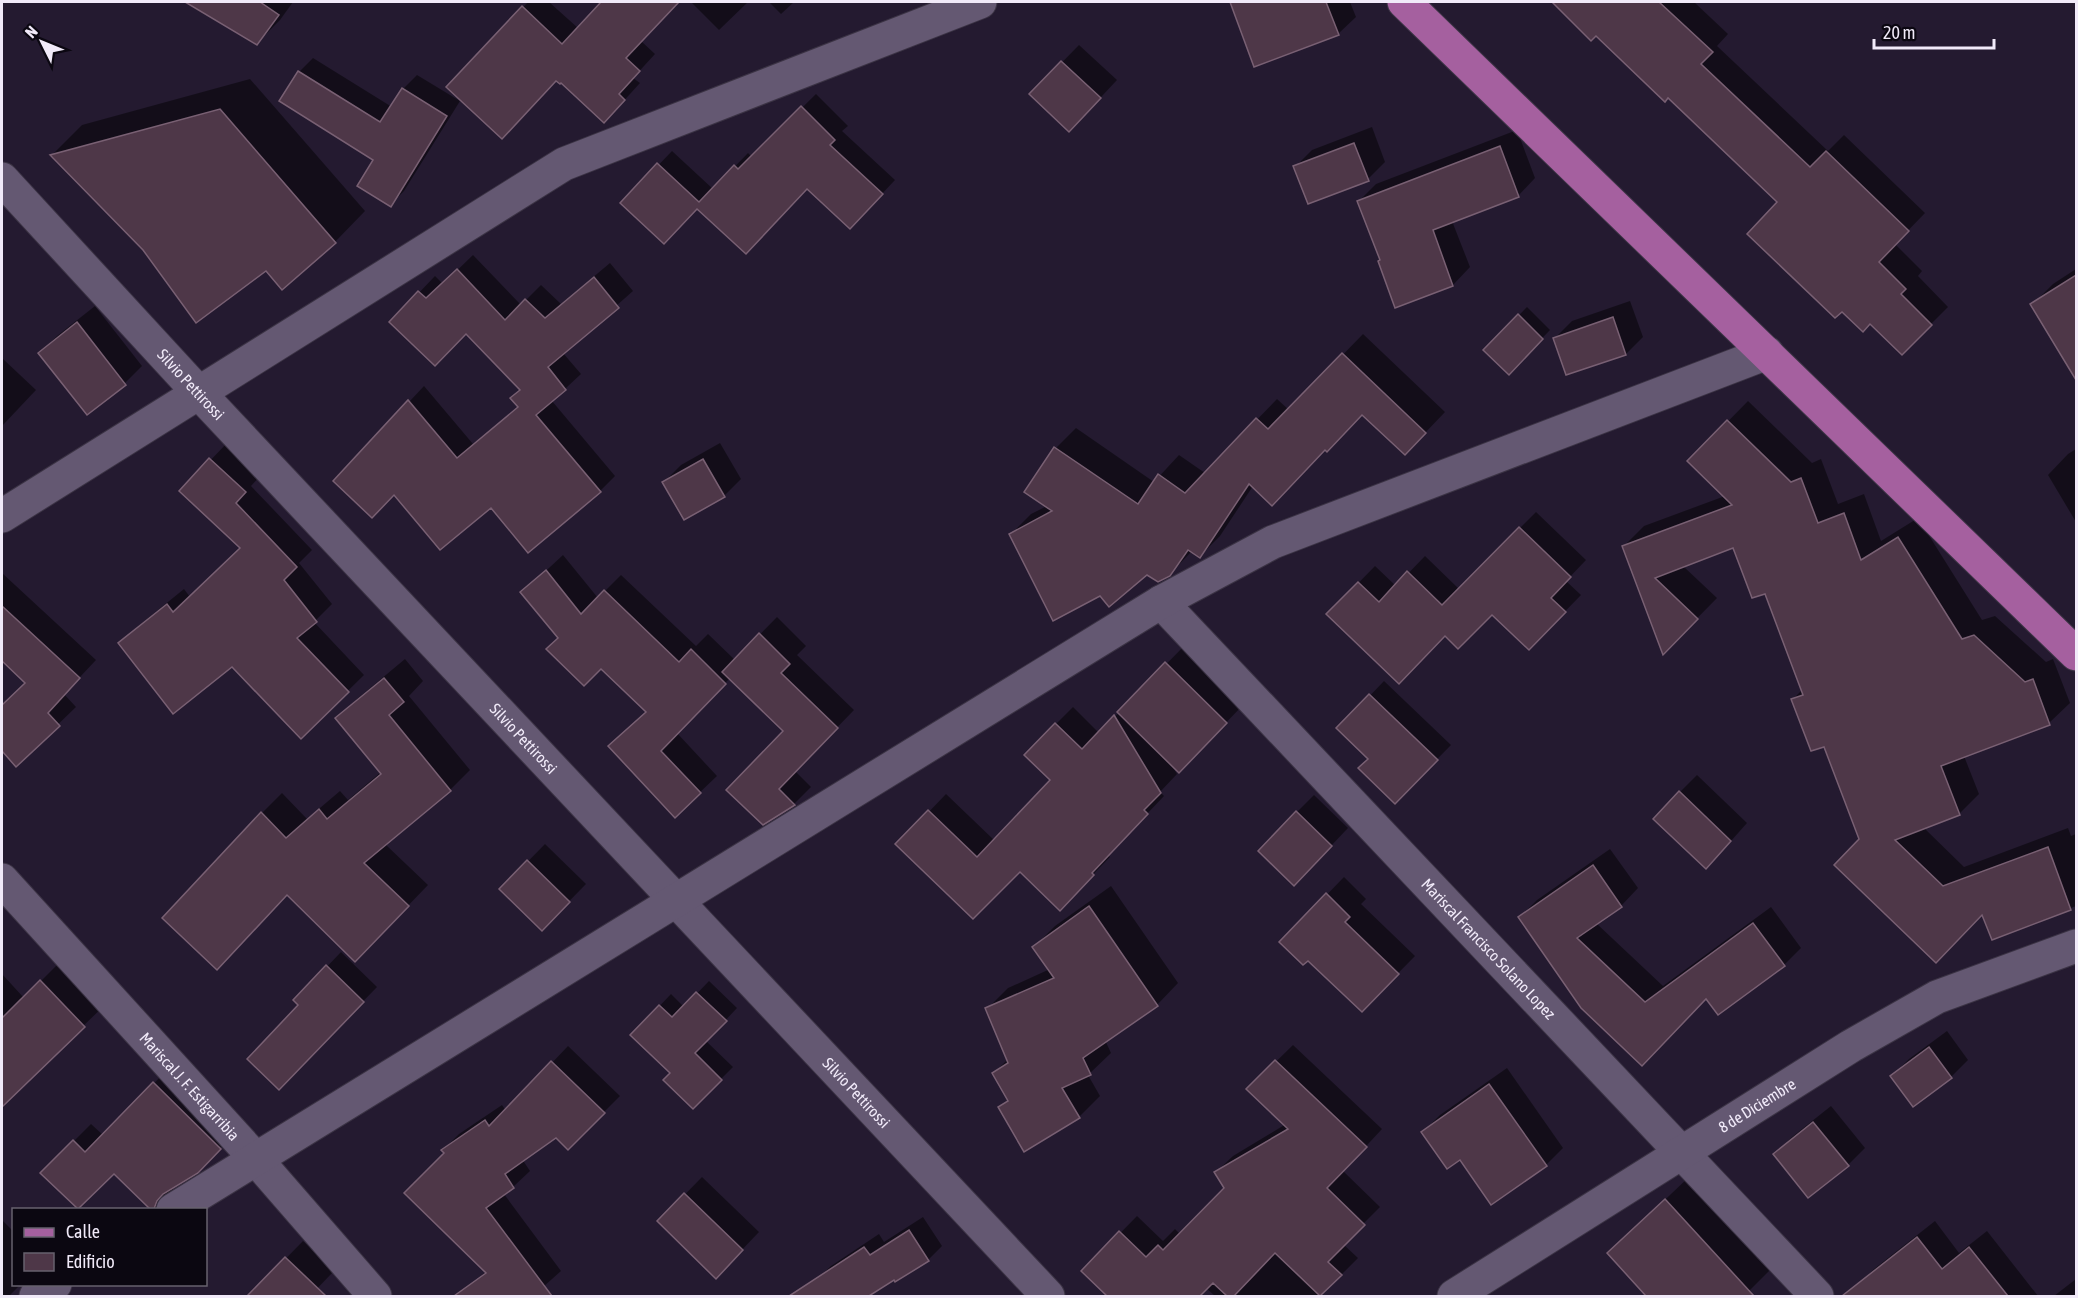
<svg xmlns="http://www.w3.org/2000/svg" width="2078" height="1298" font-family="'Asap Condensed',sans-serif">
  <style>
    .shadow { fill: #0007 }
    .building { fill: #4e3748; stroke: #796073; stroke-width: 1.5 }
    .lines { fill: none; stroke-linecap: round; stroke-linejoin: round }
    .minor-casing { stroke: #3b3344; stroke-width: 35 }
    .primary-casing { stroke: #3b3344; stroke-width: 35 }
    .minor { stroke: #645872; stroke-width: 33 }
    .primary { stroke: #a5609f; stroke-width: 33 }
    .labels { text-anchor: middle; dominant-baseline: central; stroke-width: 4.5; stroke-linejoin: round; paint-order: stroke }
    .street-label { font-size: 16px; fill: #f1eaf9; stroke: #0b0711 }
  </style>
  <rect width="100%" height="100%" fill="#241a30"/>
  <!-- shadow -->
  <g class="shadow">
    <path d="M188,2H293L280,20L257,43Z"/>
    <path d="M528,2H549L578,28L602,2H678L641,41L655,54L633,78L640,83L620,105L557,79L448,87Z"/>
    <path d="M691,2H748L719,30Z"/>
    <path d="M769,2H794L781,14Z"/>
    <path d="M1255,2H1350L1356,17L1338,34L1238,19Z"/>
    <path d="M1569,2H1694L1728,34L1717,46L1828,151L1844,135L1925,213L1895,244L1922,271L1918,276L1948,307L1902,353L1779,202L1668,96L1596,33L1561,9Z"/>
    <path d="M1079,45L1117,80L1086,113L1031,94Z"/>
    <path d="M313,58L392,107L403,89L417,75L460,101L404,191L390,205L375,159L299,72Z"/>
    <path d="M250,79L365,211L335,242L282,287L266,269L144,249L52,155L82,125Z"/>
    <path d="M816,94L848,126L842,131L895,180L864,213L808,187L698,207L622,203L672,151L713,189L748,153L752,157Z"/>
    <path d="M1372,127L1385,162L1368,179L1295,167L1312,150Z"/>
    <path d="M1517,130L1535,178L1518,196L1452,221L1470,267L1453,285L1396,306L1381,260L1359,201L1376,184Z"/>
    <path d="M473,255L521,305L541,285L561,304L610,263L633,291L563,353L581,374L552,401L615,476L600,491L491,506L395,493L335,481L424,386L473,444L519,406L521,389L466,332L391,322L435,276L443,284Z"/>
    <path d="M2076,269V346L2062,354L2032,305L2053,284Z"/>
    <path d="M1630,301L1643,337L1626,354L1567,374L1555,338L1572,321Z"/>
    <path d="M95,306L142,366L125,383L88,413L40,353L57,336Z"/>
    <path d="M1527,307L1550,330L1509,373L1485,350Z"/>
    <path d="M1363,334L1445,412L1425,433L1363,413L1253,486L1220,536L1200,556L1192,551L1170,574L1147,573L1100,594L1011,534L1031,514L1047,506L1056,448L1076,428L1154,482L1179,455L1205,473L1277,399L1289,410Z"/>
    <path d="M2,358L36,390L2,426Z"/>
    <path d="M1748,401L1812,463L1821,459L1838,504L1864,494L1881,541L1918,518L1982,620L1995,616L2046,662L2053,659L2070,703L2049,723L1964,756L1979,794L1959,814L1923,827L1964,867L2068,828L2071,836L2076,834V906L1993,939L1983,913L1860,839L1825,745L1793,699L1803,689L1766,592L1734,546L1683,566L1717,598L1663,653L1623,547L1644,526L1725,496L1689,461Z"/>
    <path d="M227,443L261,475L251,486L312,550L299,563L332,604L314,622L364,675L301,737L232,665L120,643L137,627L184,589L190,597L242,548L181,491Z"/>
    <path d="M720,443L741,479L724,496L664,482L681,465Z"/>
    <path d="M2076,449V522L2048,475L2068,454Z"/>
    <path d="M1536,512L1586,560L1566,581L1581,595L1545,632L1492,613L1445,634L1328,614L1375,566L1396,586L1425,556L1459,589Z"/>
    <path d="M563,555L598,598L621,575L696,646L708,634L735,660L777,617L806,646L797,655L854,710L795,771L811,787L794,804L763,823L785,731L730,678L677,733L717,776L675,816L647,711L601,667L560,638L523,592Z"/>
    <path d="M2,573L96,660L64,694L76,707L16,765L2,749V706L27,682L2,659Z"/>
    <path d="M1184,646L1243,705L1196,754L1171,764L1177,774L1160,792L1164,796L1108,855L1110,857L1077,891L1020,870L898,844L946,794L994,840L1052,780L1056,724L1073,707L1099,733Z"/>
    <path d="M405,659L423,681L409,696L470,770L450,790L385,844L428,885L375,940L262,813L282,793L307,819L340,791L348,800L381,772L337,719L357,699Z"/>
    <path d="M1384,681L1451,745L1395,802L1370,758L1339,728Z"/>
    <path d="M1697,775L1747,823L1723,850L1680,792Z"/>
    <path d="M1314,795L1348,828L1311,867L1297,812Z"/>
    <path d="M545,844L586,884L542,929L501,889Z"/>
    <path d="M1610,849L1638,888L1621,906L1596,923L1663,986L1771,907L1801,948L1784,965L1707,997L1659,1047L1520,917L1537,900Z"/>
    <path d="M1344,877L1366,899L1361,904L1415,956L1362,1010L1308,959L1281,942Z"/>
    <path d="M1111,886L1178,983L1157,1005L1105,1040L1111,1053L1088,1075L1100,1096L1079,1117L1000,1108L1009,1099L994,1073L1008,1059L987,1009L1008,988L1050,969L1034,947L1055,926Z"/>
    <path d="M341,952L377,987L279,1088L300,1005L295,1000Z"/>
    <path d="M63,959L106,1004L2,1104V974L24,998Z"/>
    <path d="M709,981L737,1008L706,1041L733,1067L693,1107L672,1073L632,1035L671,994L684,1007Z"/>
    <path d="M1947,1031L1968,1060L1951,1077L1913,1105L1892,1076L1909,1059Z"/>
    <path d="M1293,1045L1382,1129L1343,1171L1380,1207L1343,1244L1358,1258L1320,1296H1215L1206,1288L1198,1296H1113L1083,1271L1137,1216L1163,1241L1175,1229L1180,1234L1225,1188L1216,1172L1233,1156L1286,1124L1248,1089Z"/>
    <path d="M568,1046L620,1096L568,1148L556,1136L522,1159L530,1171L513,1187L504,1194L561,1271L533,1296H485L475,1283L486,1271L443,1150L459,1134L502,1105L506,1111Z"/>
    <path d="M171,1066L237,1131L197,1172L173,1187L172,1195L158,1210H153L114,1172L42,1173L91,1124L103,1135Z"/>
    <path d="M1507,1068L1563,1148L1546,1165L1460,1158L1423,1132L1440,1115Z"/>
    <path d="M1831,1106L1865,1148L1848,1165L1775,1154L1792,1137Z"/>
    <path d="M1691,1175L1774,1266L1744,1296H1648L1609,1253Z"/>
    <path d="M702,1177L759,1232L716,1277L659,1221Z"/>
    <path d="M923,1217L942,1246L928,1260L895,1278L866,1296H813L811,1294L816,1280L831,1266L879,1234L884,1242Z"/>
    <path d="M2,1220L14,1232V1284H21L9,1296H2Z"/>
    <path d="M1935,1221L1959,1253L1987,1231L2038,1296H1908L1901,1289L1892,1296H1865L1857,1286L1874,1269Z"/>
    <path d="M303,1241L334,1271L310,1296H255L252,1293Z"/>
    <path d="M2076,1279V1296H2054Z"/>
  </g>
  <!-- building -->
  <g class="building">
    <path d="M185,2H260L279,15L257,45Z"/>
    <path d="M601,2H679L626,58L640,71L619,94L625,100L604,123L561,83L560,84L556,81L502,139L446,87L522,6L562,44Z"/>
    <path d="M1230,2H1326L1339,35L1254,67Z"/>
    <path d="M1552,2H1659L1713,52L1701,64L1810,167L1826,151L1909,231L1879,262L1906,289L1901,294L1932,325L1902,355L1870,324L1863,332L1842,312L1835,318L1747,234L1777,202L1668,98L1665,102L1596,36L1591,41Z"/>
    <path d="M1061,61L1101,98L1069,132L1029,94Z"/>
    <path d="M298,71L380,122L402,88L447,116L391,207L357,186L373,160L279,101Z"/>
    <path d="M801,106L835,140L830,145L883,194L850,229L807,189L746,254L697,209L664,244L620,203L657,163L699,202L734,165L738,169Z"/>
    <path d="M220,109L336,243L282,290L266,271L196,323L143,250L50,155Z"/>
    <path d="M1354,143L1369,181L1308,204L1293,166Z"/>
    <path d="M1500,146L1519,197L1433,230L1453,286L1395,308L1378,261L1380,260L1357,201Z"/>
    <path d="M457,269L505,320L525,299L545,318L594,277L619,308L548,367L566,390L536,415L601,492L528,553L491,508L440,550L394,495L372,518L333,481L408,400L457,458L518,407L510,398L520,390L466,334L435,366L389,322L418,291L426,298Z"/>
    <path d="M2076,275V380L2030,304Z"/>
    <path d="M1518,314L1543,339L1509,375L1483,350Z"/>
    <path d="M1613,317L1626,355L1566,375L1553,338Z"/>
    <path d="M77,322L126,385L87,415L38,353Z"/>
    <path d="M1342,353L1426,433L1405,455L1362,415L1327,452L1325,450L1272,506L1249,484L1200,558L1188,550L1170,576L1158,582L1147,575L1109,607L1100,596L1053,621L1009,534L1052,511L1024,492L1054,447L1138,504L1158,474L1185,493L1256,418L1268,429Z"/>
    <path d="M1727,420L1791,482L1801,478L1818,523L1844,513L1861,560L1898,537L1962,639L1974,635L2025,682L2033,679L2050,725L1941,766L1960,815L1895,840L1943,886L2048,847L2071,910L1992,940L1982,915L1936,963L1834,865L1859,839L1824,747L1811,751L1791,699L1803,695L1765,594L1752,598L1733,548L1655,578L1698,619L1663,655L1622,546L1732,505L1687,461Z"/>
    <path d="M209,458L246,492L236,503L297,567L284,580L317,622L297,638L349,692L301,739L232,667L173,714L118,643L167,604L173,612L240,548L179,491Z"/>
    <path d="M703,459L725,497L684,520L662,482Z"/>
    <path d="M1519,527L1571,577L1551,598L1566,612L1529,650L1492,615L1458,649L1445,636L1399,684L1326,614L1358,582L1379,602L1407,571L1442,605Z"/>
    <path d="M546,570L581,614L604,590L679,662L691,649L726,684L661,751L701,793L675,818L608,746L646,712L601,669L584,686L546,649L558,638L520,592Z"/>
    <path d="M2,606L80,678L48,713L60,726L16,767L2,751V705L25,683L2,661Z"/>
    <path d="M759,633L790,664L781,673L838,728L779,789L795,805L763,825L726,790L783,731L722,672Z"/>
    <path d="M1165,662L1227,723L1179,773L1117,712Z"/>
    <path d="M384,678L404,702L389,715L451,791L364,863L409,906L355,962L287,895L217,970L162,918L261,812L286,838L319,809L327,819L381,774L335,718Z"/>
    <path d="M1369,694L1438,760L1395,804L1358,768L1368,759L1336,728Z"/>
    <path d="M1114,715L1161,793L1144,810L1148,814L1092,873L1094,875L1060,911L1020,872L973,919L895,844L928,810L977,857L1050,780L1024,755L1055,723L1082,749Z"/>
    <path d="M1679,791L1731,841L1706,869L1653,819Z"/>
    <path d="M1296,811L1332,846L1294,886L1258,851Z"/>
    <path d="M527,860L570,902L542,931L499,889Z"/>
    <path d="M1593,865L1622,907L1577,938L1645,1002L1753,923L1785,966L1718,1015L1706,999L1642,1066L1581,1008L1518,917Z"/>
    <path d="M1326,893L1350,917L1345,922L1399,974L1362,1012L1308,961L1303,965L1279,942Z"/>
    <path d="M1089,906L1158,1006L1083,1058L1091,1075L1062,1088L1080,1118L1024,1152L998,1107L1008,1101L992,1073L1008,1063L985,1008L1054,978L1032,947Z"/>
    <path d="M326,965L364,1002L279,1090L247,1059L298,1005L293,1000Z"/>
    <path d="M40,980L85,1027L2,1107V1018Z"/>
    <path d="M696,992L727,1021L695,1053L722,1080L693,1109L663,1080L670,1073L630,1035L659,1005L672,1017Z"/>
    <path d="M1929,1047L1952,1078L1913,1107L1890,1076Z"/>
    <path d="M1275,1060L1367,1147L1327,1188L1365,1225L1328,1262L1342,1275L1320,1296L1275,1253L1234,1296H1227L1213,1283L1200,1296H1107L1081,1271L1119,1231L1146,1257L1158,1245L1163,1250L1224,1188L1214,1172L1288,1129L1246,1089Z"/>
    <path d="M551,1061L605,1113L568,1150L556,1138L505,1174L514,1188L486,1208L552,1296H454L486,1273L404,1193L444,1153L441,1150L485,1120L489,1126Z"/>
    <path d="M153,1082L221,1149L198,1173L163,1194L157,1201L154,1209H150L114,1174L78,1209L40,1173L73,1140L85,1152Z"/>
    <path d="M1489,1084L1547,1166L1491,1205L1460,1160L1447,1169L1421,1132Z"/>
    <path d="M1813,1122L1849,1166L1808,1198L1773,1154Z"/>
    <path d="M684,1193L743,1250L716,1279L657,1221Z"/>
    <path d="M1665,1199L1754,1296H1646L1607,1253Z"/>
    <path d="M909,1230L929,1261L895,1282L894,1280L869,1296H789L864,1247L870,1255Z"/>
    <path d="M1917,1237L1942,1269L1969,1247L2008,1296H1842Z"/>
    <path d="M285,1257L326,1296H247Z"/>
  </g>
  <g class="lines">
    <!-- minor casing -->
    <g class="minor-casing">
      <g id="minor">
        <path id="s1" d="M2,179L199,393L1048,1296"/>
        <path d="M2,516L564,164L980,2"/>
        <path id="s2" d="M1161,602L1817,1296"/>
        <path id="s3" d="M2,880L255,1158L375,1296"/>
        <path d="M173,1210L1161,602L1273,542L1767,353"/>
        <path d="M36,1296L55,1284"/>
        <path id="s4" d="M1454,1296L1851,1046L1937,997L2076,946"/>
      </g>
    </g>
    <!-- primary casing -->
    <g class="primary-casing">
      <path id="primary" d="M1404,2L2076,654"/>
    </g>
    <!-- minor -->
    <use href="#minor" class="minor"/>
    <!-- primary -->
    <use href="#primary" class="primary"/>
  </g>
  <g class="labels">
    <!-- street labels -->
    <g class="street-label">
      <text stroke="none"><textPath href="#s1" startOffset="279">Silvio Pettirossi</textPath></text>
      <text stroke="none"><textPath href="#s1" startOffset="765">Silvio Pettirossi</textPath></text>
      <text stroke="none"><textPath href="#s2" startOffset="477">Mariscal Francisco Solano Lopez</textPath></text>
      <text stroke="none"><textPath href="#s3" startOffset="279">Mariscal J. F. Estigarribia</textPath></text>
      <text stroke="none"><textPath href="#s1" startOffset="1251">Silvio Pettirossi</textPath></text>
      <text stroke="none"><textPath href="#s4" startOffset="358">8 de Diciembre</textPath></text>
    </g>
  </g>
  <!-- border -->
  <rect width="2078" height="1298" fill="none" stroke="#f1eaf9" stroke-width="6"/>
  <!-- legend -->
  <rect x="12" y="1208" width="195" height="78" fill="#0b0711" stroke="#67626e" stroke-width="1.5"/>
  <rect x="24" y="1228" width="30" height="9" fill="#a5609f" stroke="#67626e" stroke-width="1.5"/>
  <text x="66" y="1238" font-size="18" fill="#f1eaf9">Calle</text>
  <rect x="24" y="1253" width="30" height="18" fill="#4e3748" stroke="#67626e" stroke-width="1.5"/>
  <text x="66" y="1268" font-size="18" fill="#f1eaf9">Edificio</text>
  <!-- north arrow -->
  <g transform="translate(42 42) rotate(313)" stroke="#0b0711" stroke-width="4.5" paint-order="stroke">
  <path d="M0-4.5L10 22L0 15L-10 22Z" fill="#f1eaf9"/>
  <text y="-9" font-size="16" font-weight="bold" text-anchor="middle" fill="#f1eaf9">N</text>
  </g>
  <!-- scale -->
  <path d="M1874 39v9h120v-9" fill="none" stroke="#f1eaf9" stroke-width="3"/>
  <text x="1883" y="39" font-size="18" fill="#f1eaf9" stroke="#0b0711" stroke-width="4.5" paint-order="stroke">20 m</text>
</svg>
